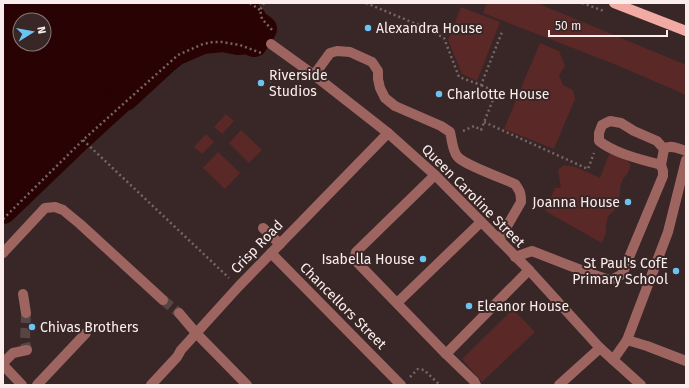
<svg xmlns="http://www.w3.org/2000/svg" width="689" height="388" font-family="'Fira Sans',sans-serif">
  <style>
    .green { fill: #5a2826 }
    .water { fill: #290304; fill-rule: evenodd }
    .lines { fill: none; stroke-linecap: round; stroke-linejoin: round }
    .river { stroke: #290304; stroke-width: 28 }
    .minor-tunnel { stroke: #554544; stroke-width: 10; stroke-dasharray: 10 5; stroke-linecap: butt }
    .path { stroke: #766665; stroke-width: 2.5; stroke-dasharray: 2 3; stroke-linecap: butt }
    .minor { stroke: #9e6460; stroke-width: 10 }
    .major { stroke: #f2aaa5; stroke-width: 10 }
    .poi-dot { fill: #6bc3f2; stroke: #382726; stroke-width: 1.5 }
    .labels { text-anchor: middle; dominant-baseline: central; stroke-width: 4; stroke-linejoin: round; paint-order: stroke }
    .poi-label { font-size: 14px; fill: #faedec; stroke: #382726; text-anchor: start }
    .street-label { font-size: 14px; fill: #faedec; stroke: #382726 }
  </style>
  <rect width="100%" height="100%" fill="#382726"/>
  <!-- green -->
  <g class="green">
    <path d="M487,3H537L686,65V95L619,66L483,13Z"/>
    <path d="M461,7L500,22L477,81L462,74L448,40Z"/>
    <path d="M540,43L559,51L565,66L559,75L563,85L573,90L575,99L554,149L504,129Z"/>
    <path d="M226,114L234,121L222,134L214,127Z"/>
    <path d="M241,130L262,150L249,163L229,143Z"/>
    <path d="M206,134L214,142L202,154L194,147Z"/>
    <path d="M218,152L240,173L225,189L203,168Z"/>
    <path d="M610,152L620,153L631,165L628,173L623,179L620,187V194L614,211L608,216L606,226V233L602,243L545,211L555,188H561L558,170L564,165L576,167L600,178Z"/>
    <path d="M513,309L535,332L482,382L462,359Z"/>
  </g>
  <!-- water -->
  <path class="water" d="M3,3H245L242,12L252,18V21L263,29L254,43L249,40L238,41L223,38L203,40L175,52L164,61L125,97H124L78,138L3,210ZM20,20H44V44H20Z"/>
  <g class="lines">
    <!-- river -->
    <path class="river" d="M3,210L78,138L124,96L125,97L164,61L175,52L203,40L223,38L238,41L249,40L254,43L263,29L252,21V18L242,12L245,3"/>
    <!-- minor-tunnel -->
    <g class="minor-tunnel">
      <path d="M163,300L179,313"/>
      <path d="M26,313L25,342L27,350"/>
    </g>
    <!-- path -->
    <g class="path">
      <path d="M250,3L260,10"/>
      <path d="M264,3L260,10L262,19L274,32"/>
      <path d="M366,3L421,26L444,38L459,77L481,85L502,32"/>
      <path d="M582,3L604,11"/>
      <path d="M270,82L282,68"/>
      <path d="M484,122L588,169L594,153"/>
      <path d="M463,131L474,126L481,130L496,92L481,85"/>
      <path d="M83,140L229,278"/>
      <path d="M3,219L83,140L178,55L203,44L213,42H222L240,45L261,53"/>
      <path d="M410,377L418,369L424,370L440,385"/>
    </g>
    <!-- minor -->
    <g class="minor">
      <path d="M271,44L314,75L388,133L435,175L529,270L600,348L641,385"/>
      <path d="M314,75L330,53L337,51L350,52L372,62L378,71V79L380,88L385,98L395,106L441,126L450,132C452,139 452,149 457,156C462,164 504,179 515,184C520,191 521,193 521,202L499,240"/>
      <path d="M664,149C671,144 679,149 686,151"/>
      <path d="M661,165C640,159 616,154 599,141V133L602,125L610,121L621,123L634,131L657,141L664,149"/>
      <path d="M435,175L356,252L354,259L446,354L474,381L476,385"/>
      <path d="M263,228L280,244"/>
      <path d="M3,253L45,208L55,207L63,210L80,224L163,300"/>
      <path d="M271,253L401,385"/>
      <path d="M515,257L532,251L586,272L609,280L615,278L621,275L624,270L630,255L663,176V171L661,165L664,149"/>
      <path d="M23,294L26,313"/>
      <path d="M397,303L481,222"/>
      <path d="M179,313L196,333L247,385"/>
      <path d="M627,340L647,346L686,361"/>
      <path d="M446,354L529,270"/>
      <path d="M613,360L627,340L668,232L686,160"/>
      <path d="M3,363L13,353L27,350"/>
      <path d="M3,365L22,385"/>
      <path d="M37,385L86,333"/>
      <path d="M151,385L177,357L181,350L239,286L388,133"/>
      <path d="M559,385L600,348"/>
    </g>
    <!-- major -->
    <path class="major" d="M614,3L686,31"/>
  </g>
  <!-- markers -->
  <g class="poi-dot">
    <circle cx="368" cy="28" r="4"/>
    <circle cx="261" cy="83" r="4"/>
    <circle cx="439" cy="94" r="4"/>
    <circle cx="628" cy="202" r="4"/>
    <circle cx="423" cy="259" r="4"/>
    <circle cx="676" cy="271" r="4"/>
    <circle cx="469" cy="306" r="4"/>
    <circle cx="32" cy="327" r="4"/>
  </g>
  <g class="labels">
    <!-- poi labels -->
    <g class="poi-label">
      <text x="376" y="28">Alexandra House</text>
      <text x="269" y="75">Riverside<tspan x="269" dy="16">Studios</tspan></text>
      <text x="447" y="94">Charlotte House</text>
      <text x="620" y="202" text-anchor="end">Joanna House</text>
      <text x="415" y="259" text-anchor="end">Isabella House</text>
      <text x="668" y="263" text-anchor="end">St Paul's CofE<tspan x="668" dy="16">Primary School</tspan></text>
      <text x="477" y="306">Eleanor House</text>
      <text x="40" y="327">Chivas Brothers</text>
    </g>
    <!-- street labels -->
    <g class="street-label">
      <text transform="translate(473 196) rotate(45)">Queen Caroline Street</text>
      <text transform="translate(257 247) rotate(-46)">Crisp Road</text>
      <text transform="translate(343 306) rotate(45)">Chancellors Street</text>
    </g>
  </g>
  <!-- border -->
  <rect width="689" height="388" fill="none" stroke="#faedec" stroke-width="8"/>
  <!-- north arrow -->
  <g transform="translate(32 32) rotate(79)"><circle r="19" fill="#382726" stroke="#867675"/>
  <path d="M0-3L7 15L0 10L-7 15Z" fill="#6bc3f2"/>
  <text y="-6" font-size="11" font-weight="bold" text-anchor="middle" fill="#faedec">N</text>
  </g>
  <!-- scale -->
  <path d="M549 30v6h118v-6" fill="none" stroke="#faedec" stroke-width="2"/>
  <text x="555" y="30" font-size="12" fill="#faedec" stroke="#382726" stroke-width="3" paint-order="stroke">50 m</text>
</svg>
